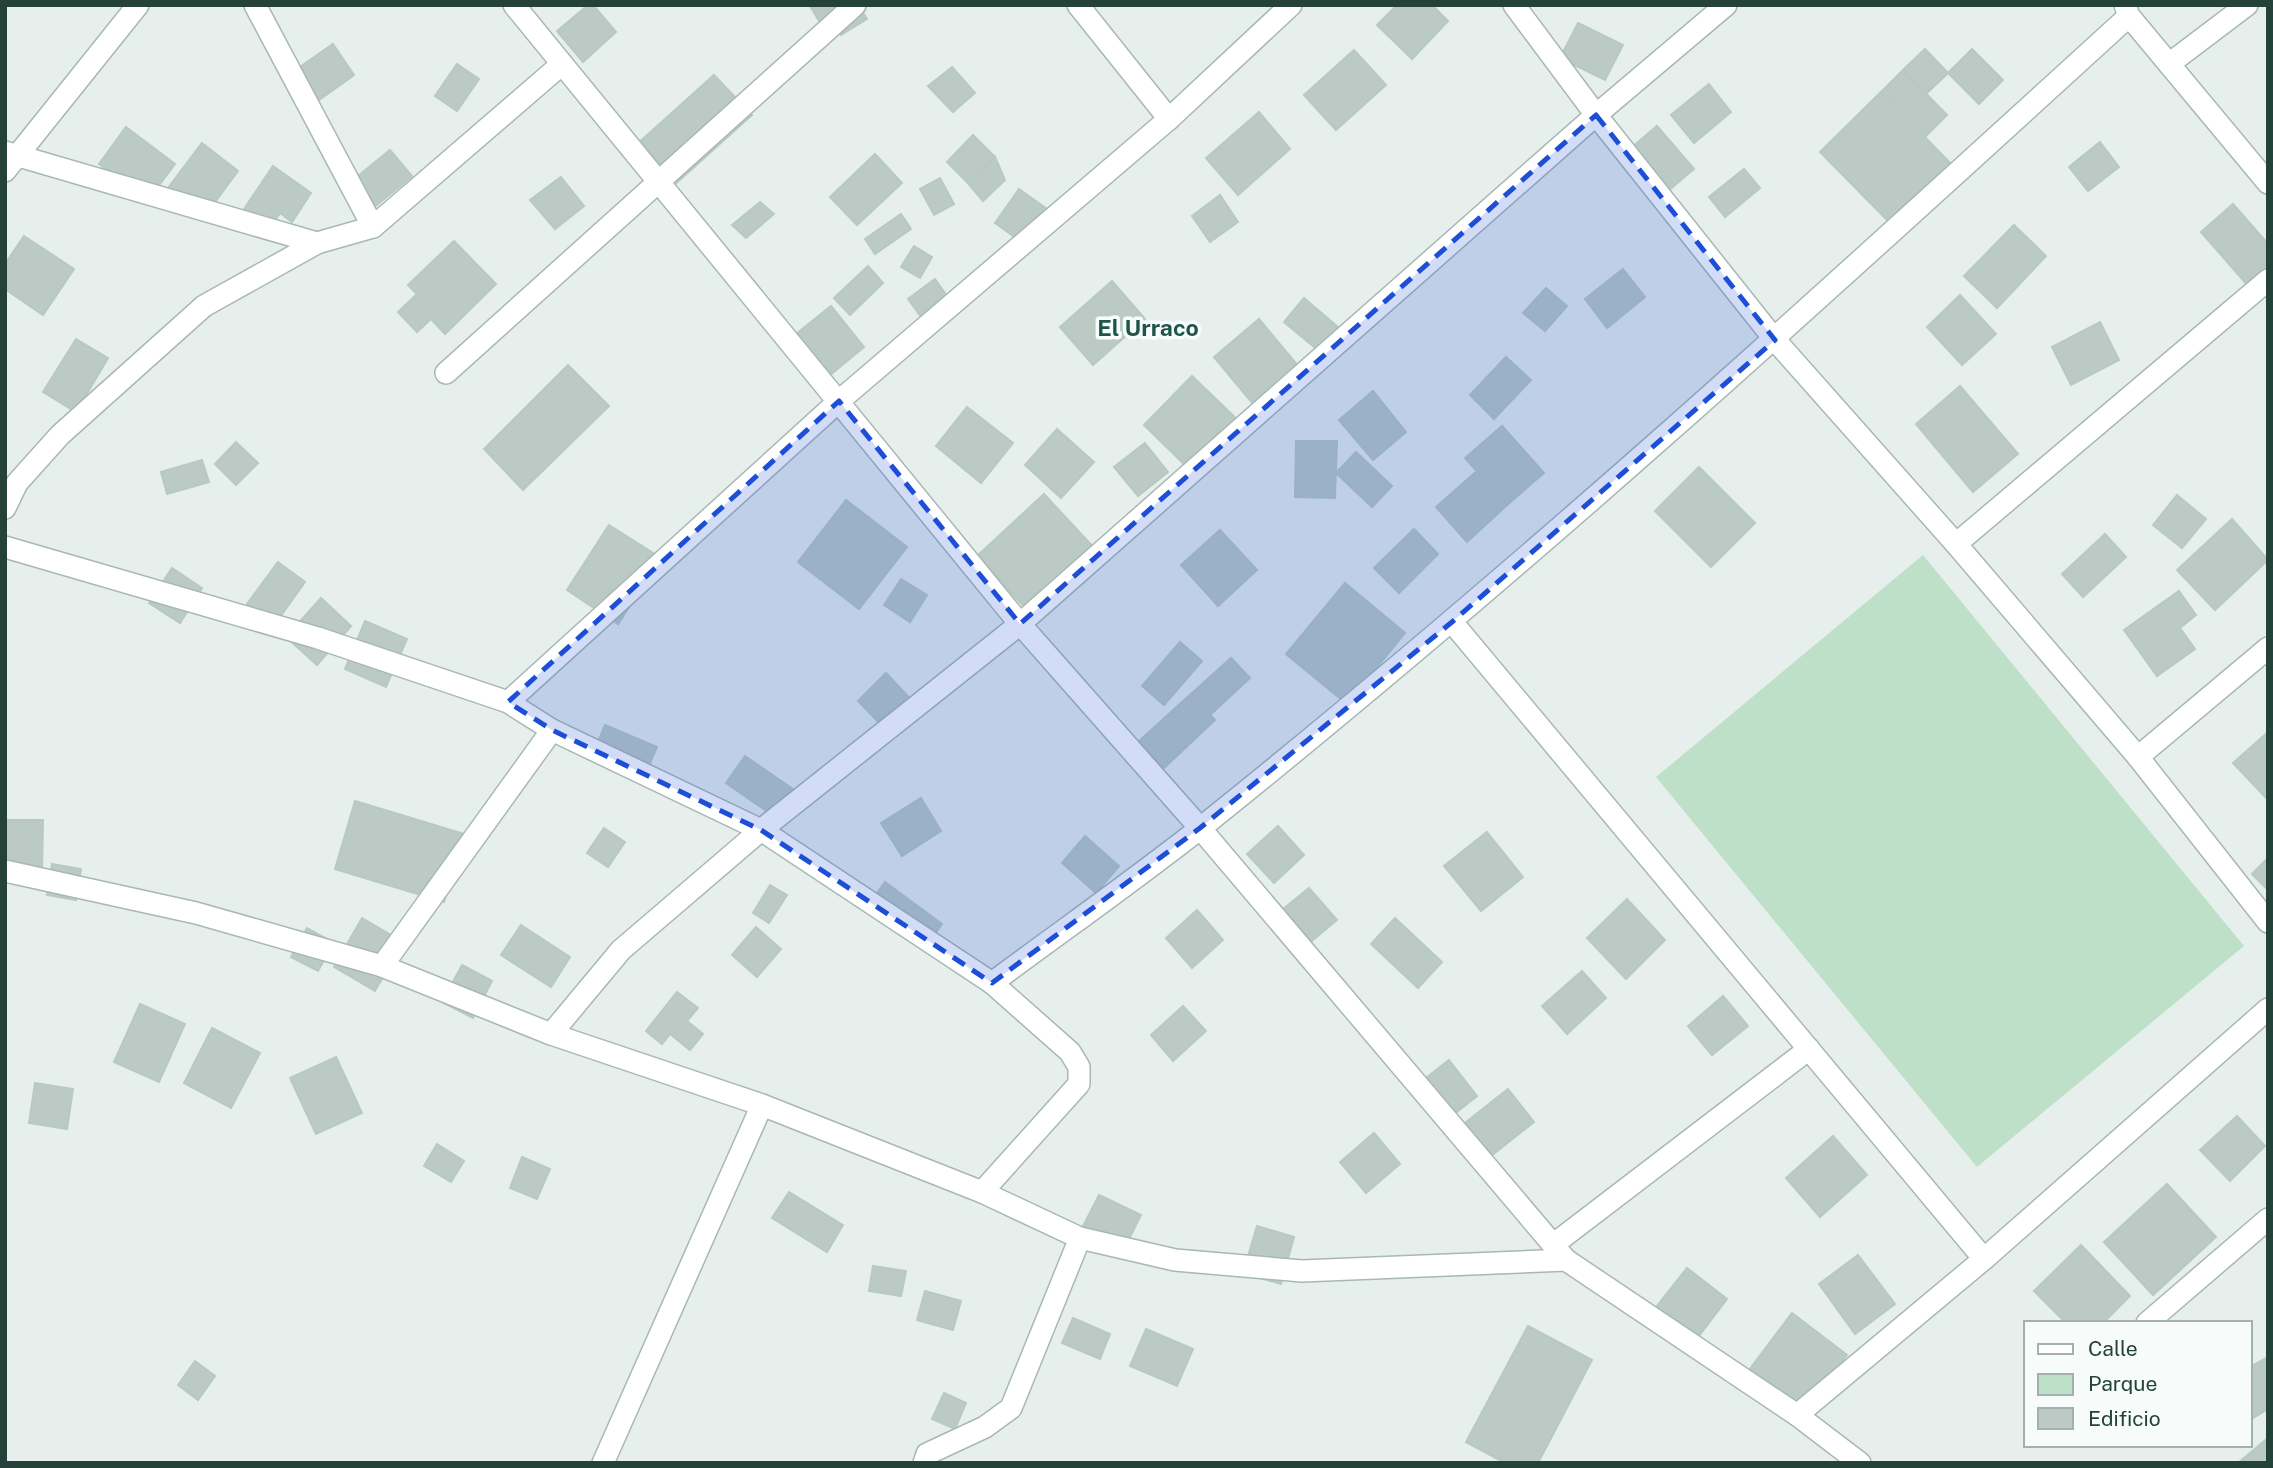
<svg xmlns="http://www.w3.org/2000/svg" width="2273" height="1468" font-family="'Public Sans',sans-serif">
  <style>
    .green { fill: #bfe0c8 }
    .building { fill: #bbcac4; stroke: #b8c9c2; stroke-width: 2 }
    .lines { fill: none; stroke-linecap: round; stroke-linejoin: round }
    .street-casing { stroke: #a8b8b2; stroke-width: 24 }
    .street { stroke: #fff; stroke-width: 21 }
    .marked { fill: #1d4ed8; fill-opacity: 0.2; stroke: #1d4ed8; stroke-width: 5; stroke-dasharray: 14 9; stroke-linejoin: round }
    .labels { text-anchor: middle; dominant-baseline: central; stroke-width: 7; stroke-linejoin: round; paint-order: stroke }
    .neighbourhood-label { font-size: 23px; font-weight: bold; fill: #1f5548; stroke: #f7fbf9 }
  </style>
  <rect width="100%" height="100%" fill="#e6efeb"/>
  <!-- green -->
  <path class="green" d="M1923,555L2244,946L1977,1167L1656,777Z"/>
  <!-- building -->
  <g class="building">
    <path d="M588,5H593L616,32L583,62L557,31Z"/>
    <path d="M858,5L867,19L841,35L830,18L821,24L810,6Z"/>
    <path d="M1397,5H1432L1448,21L1412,59L1377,25Z"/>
    <path d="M1578,23L1623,45L1605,80L1560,58Z"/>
    <path d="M333,44L354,75L319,100L297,69Z"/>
    <path d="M1925,49L1948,73L1927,93L1903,70Z"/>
    <path d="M1972,49L2003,80L1979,104L1948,73Z"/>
    <path d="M1354,50L1386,85L1336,130L1304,95Z"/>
    <path d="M457,64L479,79L457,111L435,96Z"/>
    <path d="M952,67L975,93L953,112L928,86Z"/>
    <path d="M1903,70L1947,115L1925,137L1881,92Z"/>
    <path d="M714,75L752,115L673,186L636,145Z"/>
    <path d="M1709,84L1731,112L1694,143L1671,115Z"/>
    <path d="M1881,92L1956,169L1895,228L1820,152Z"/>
    <path d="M1259,112L1290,149L1238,195L1206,158Z"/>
    <path d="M1657,126L1694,169L1668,191L1631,148Z"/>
    <path d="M126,127L175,164L148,200L99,164Z"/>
    <path d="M973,135L995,157L967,182L947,162Z"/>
    <path d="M2100,142L2119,167L2088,191L2069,167Z"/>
    <path d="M202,143L238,171L209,210L162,196Z"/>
    <path d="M390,150L412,176L373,208L352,181Z"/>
    <path d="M875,154L902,183L857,225L830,197Z"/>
    <path d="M995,157L1005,180L983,201L967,182Z"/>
    <path d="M273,166L311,193L292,222L280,213L266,233L240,215Z"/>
    <path d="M1744,169L1760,188L1725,217L1709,197Z"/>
    <path d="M561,177L584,206L555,229L530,200Z"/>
    <path d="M940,178L954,204L934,215L920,189Z"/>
    <path d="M1019,189L1047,209L1023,243L995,223Z"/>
    <path d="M1220,195L1238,222L1210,242L1192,216Z"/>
    <path d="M760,202L774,214L746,238L732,225Z"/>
    <path d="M2233,204L2268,244V270L2249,287L2201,232Z"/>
    <path d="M901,214L911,229L875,254L865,239Z"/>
    <path d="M2014,225L2046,256L1997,308L1964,276Z"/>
    <path d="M24,236L74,269L43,315L5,289V264Z"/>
    <path d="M454,241L496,284L445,334L431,319L417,332L398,312L417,294L408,285Z"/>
    <path d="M914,246L932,257L920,278L901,267Z"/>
    <path d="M868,266L883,283L850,315L834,298Z"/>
    <path d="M1623,269L1645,297L1607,328L1585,299Z"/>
    <path d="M935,279L954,306L927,325L908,299Z"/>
    <path d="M1112,281L1145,319L1093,365L1060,327Z"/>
    <path d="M1546,288L1567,306L1545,331L1523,313Z"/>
    <path d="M1960,295L1996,334L1962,365L1927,327Z"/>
    <path d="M1304,298L1345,333L1325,356L1284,322Z"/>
    <path d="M831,306L864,347L824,380L790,339Z"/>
    <path d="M1259,319L1299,367L1254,405L1214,357Z"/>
    <path d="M2100,322L2119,360L2071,385L2052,347Z"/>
    <path d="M76,339L108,358L76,412L43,392Z"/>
    <path d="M1506,357L1531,380L1494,419L1470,395Z"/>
    <path d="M568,365L609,406L523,490L484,449Z"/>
    <path d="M1192,376L1243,425L1195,475L1144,425Z"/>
    <path d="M1960,386L2018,454L1973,492L1916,424Z"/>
    <path d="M1373,391L1406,432L1373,460L1339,420Z"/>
    <path d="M967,407L1013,443L981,483L936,446Z"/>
    <path d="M1502,426L1544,473L1507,505L1465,458Z"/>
    <path d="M1057,429L1094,462L1061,498L1025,465Z"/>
    <path d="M1296,441H1337L1335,498L1295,497Z"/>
    <path d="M236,442L258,463L236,485L215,464Z"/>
    <path d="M1145,443L1168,472L1138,496L1114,467Z"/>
    <path d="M1356,452L1392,486L1372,507L1336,473Z"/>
    <path d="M202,460L209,482L167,494L161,472Z"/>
    <path d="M1699,467L1755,523L1711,567L1655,511Z"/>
    <path d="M1477,471L1507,505L1467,542L1436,507Z"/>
    <path d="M1044,494L1096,550L1029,612L977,556Z"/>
    <path d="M2177,495L2206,519L2182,548L2153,525Z"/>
    <path d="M846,500L907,547L859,609L798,562Z"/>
    <path d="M2232,519L2268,560L2215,610L2177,570Z"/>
    <path d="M609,525L661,558L618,624L567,590Z"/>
    <path d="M1414,529L1438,554L1399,593L1374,568Z"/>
    <path d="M1220,530L1257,570L1218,606L1181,565Z"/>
    <path d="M2105,534L2126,557L2083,597L2062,574Z"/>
    <path d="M278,562L305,582L275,624L247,604Z"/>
    <path d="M172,568L202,588L180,623L149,603Z"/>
    <path d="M901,579L927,595L910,622L884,605Z"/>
    <path d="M1345,583L1405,633L1347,704L1286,654Z"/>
    <path d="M2179,591L2196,615L2180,628L2195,649L2157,676L2124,630Z"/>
    <path d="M321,598L351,626L317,665L286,637Z"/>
    <path d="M365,621L407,639L386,687L345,669Z"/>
    <path d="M1180,642L1202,661L1164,705L1142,686Z"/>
    <path d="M1231,658L1250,678L1210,715L1191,694Z"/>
    <path d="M886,673L918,707L891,735L858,701Z"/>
    <path d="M1191,694L1215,720L1164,768L1139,741Z"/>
    <path d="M605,725L657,747L643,779L592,756Z"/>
    <path d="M2268,732V800L2233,763Z"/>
    <path d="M745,756L797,792L778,819L726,783Z"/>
    <path d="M921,798L941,831L902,856L881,823Z"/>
    <path d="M355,801L464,834L444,902L335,869Z"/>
    <path d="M5,820H43L42,873H5Z"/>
    <path d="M1278,826L1304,855L1274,883L1247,854Z"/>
    <path d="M604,828L625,842L608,867L587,853Z"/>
    <path d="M1487,832L1523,877L1481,911L1444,866Z"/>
    <path d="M1085,836L1119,866L1096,893L1062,863Z"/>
    <path d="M2268,858V890L2252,874Z"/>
    <path d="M52,864L81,869L76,900L47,895Z"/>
    <path d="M885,882L942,924L925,948L867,907Z"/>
    <path d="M770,885L787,895L769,923L753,913Z"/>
    <path d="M1309,888L1337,920L1308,944L1281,911Z"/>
    <path d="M1627,899L1665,940L1626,979L1587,938Z"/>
    <path d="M1197,910L1223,940L1192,968L1166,938Z"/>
    <path d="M362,918L403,942L375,991L334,967Z"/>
    <path d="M1395,918L1442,962L1418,988L1371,944Z"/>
    <path d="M521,925L570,957L551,987L501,955Z"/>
    <path d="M756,927L781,949L757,977L732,955Z"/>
    <path d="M307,928L334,943L318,971L291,957Z"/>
    <path d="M462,965L492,981L473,1018L442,1002Z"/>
    <path d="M1582,971L1606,998L1567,1034L1542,1006Z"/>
    <path d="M677,992L698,1008L687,1021L703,1034L690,1050L670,1034L662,1044L646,1031Z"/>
    <path d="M1723,996L1748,1026L1712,1055L1688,1026Z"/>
    <path d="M140,1004L185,1024L159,1082L114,1062Z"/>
    <path d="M1183,1006L1206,1031L1173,1061L1151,1035Z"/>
    <path d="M212,1028L260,1053L231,1108L184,1083Z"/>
    <path d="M336,1057L362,1113L316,1134L290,1078Z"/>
    <path d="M1449,1060L1477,1096L1444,1122L1416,1086Z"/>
    <path d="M35,1083L73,1089L67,1129L29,1123Z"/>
    <path d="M1508,1089L1534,1122L1491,1156L1465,1123Z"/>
    <path d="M2237,1116L2265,1146L2230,1181L2200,1150Z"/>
    <path d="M1374,1133L1400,1164L1366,1193L1340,1162Z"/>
    <path d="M1833,1136L1867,1175L1820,1217L1786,1178Z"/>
    <path d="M437,1144L464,1161L451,1182L424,1166Z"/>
    <path d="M522,1157L550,1169L537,1199L510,1188Z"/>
    <path d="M2167,1184L2216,1237L2153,1295L2104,1242Z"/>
    <path d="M789,1192L843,1225L827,1252L772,1218Z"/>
    <path d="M1099,1195L1141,1215L1122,1253L1080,1232Z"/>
    <path d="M1257,1226L1294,1237L1281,1284L1243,1273Z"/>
    <path d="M2081,1245L2130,1296L2103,1323H2066L2034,1291Z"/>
    <path d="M1858,1255L1895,1304L1855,1334L1819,1284Z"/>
    <path d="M873,1266L906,1271L901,1296L869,1291Z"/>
    <path d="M1687,1268L1727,1299L1686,1353L1645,1321Z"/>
    <path d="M925,1291L961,1301L953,1330L917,1320Z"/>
    <path d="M1792,1313L1847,1355L1797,1420L1743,1378Z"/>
    <path d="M1073,1318L1110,1334L1100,1359L1062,1343Z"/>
    <path d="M1528,1326L1592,1360L1538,1463H1505L1466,1442Z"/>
    <path d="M1146,1329L1193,1349L1177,1386L1130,1366Z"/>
    <path d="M2268,1357V1409L2250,1420V1367Z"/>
    <path d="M195,1361L215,1376L198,1400L178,1385Z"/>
    <path d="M944,1393L966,1403L955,1429L932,1419Z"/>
    <path d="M2268,1438V1463H2238Z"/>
  </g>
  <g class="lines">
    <!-- street casing -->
    <g class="street-casing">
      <g id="street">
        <path d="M255,5L373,227"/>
        <path d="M514,5L1020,624L1200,828L1566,1260L1797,1415L1860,1463"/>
        <path d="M1078,5L1169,119"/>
        <path d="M1514,5L1596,115L1775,340L1956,544L2138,757L2268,922"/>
        <path d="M2125,5L2129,16L2268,183"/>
        <path d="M2169,64L2247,5"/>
        <path d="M5,152L317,243"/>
        <path d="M5,171L138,5"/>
        <path d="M446,373L855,5"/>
        <path d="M5,508L17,483L60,435L204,306L317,243L373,227L562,64"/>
        <path d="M1956,544L2268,280"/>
        <path d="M5,547L318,638L508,702L552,730L761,830L992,983C1063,930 1135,880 1203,826C1524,569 1826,293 2129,16"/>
        <path d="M1452,622L1984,1259"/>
        <path d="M508,702L839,401L1169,119L1291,5"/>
        <path d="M2138,757L2268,648"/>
        <path d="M5,871L196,913L382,966L551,1034L762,1105L982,1192L1080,1238L1175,1260L1302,1271L1566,1260"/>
        <path d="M382,966L552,730"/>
        <path d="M551,1034L621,950L761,830L1020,624L1596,115L1726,5"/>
        <path d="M982,1192L1079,1084V1067L1070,1052L992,983"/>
        <path d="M1554,1244L1809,1049"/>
        <path d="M2147,1323L2268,1219"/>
        <path d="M1797,1415L1984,1259L2268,1009"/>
        <path d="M603,1463L762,1105"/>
        <path d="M924,1463L927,1454L985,1427L1011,1408L1080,1238"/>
      </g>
    </g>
    <!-- street -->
    <use href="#street" class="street"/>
  </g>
  <!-- marked area -->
  <path class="marked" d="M1596,115L1775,340L1452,622L1200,828L992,983L761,830L552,730L508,702L839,401L1020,624Z"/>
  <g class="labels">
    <!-- neighbourhood labels -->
    <g class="neighbourhood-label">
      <text x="1148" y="327">El Urraco</text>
    </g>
  </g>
  <!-- border -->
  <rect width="2273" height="1468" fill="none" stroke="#24423a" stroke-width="14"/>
  <!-- legend -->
  <rect x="2024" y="1321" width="228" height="126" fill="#f7fbf9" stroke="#a3b1ad" stroke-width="2"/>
  <rect x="2038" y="1344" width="35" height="10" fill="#ffffff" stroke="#a3b1ad" stroke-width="2"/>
  <text x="2088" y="1356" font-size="21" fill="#24423a">Calle</text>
  <rect x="2038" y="1374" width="35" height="21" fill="#bfe0c8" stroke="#a3b1ad" stroke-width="2"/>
  <text x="2088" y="1391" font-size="21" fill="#24423a">Parque</text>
  <rect x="2038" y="1408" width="35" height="21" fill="#bbcac4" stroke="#a3b1ad" stroke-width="2"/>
  <text x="2088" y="1426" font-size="21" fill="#24423a">Edificio</text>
</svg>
